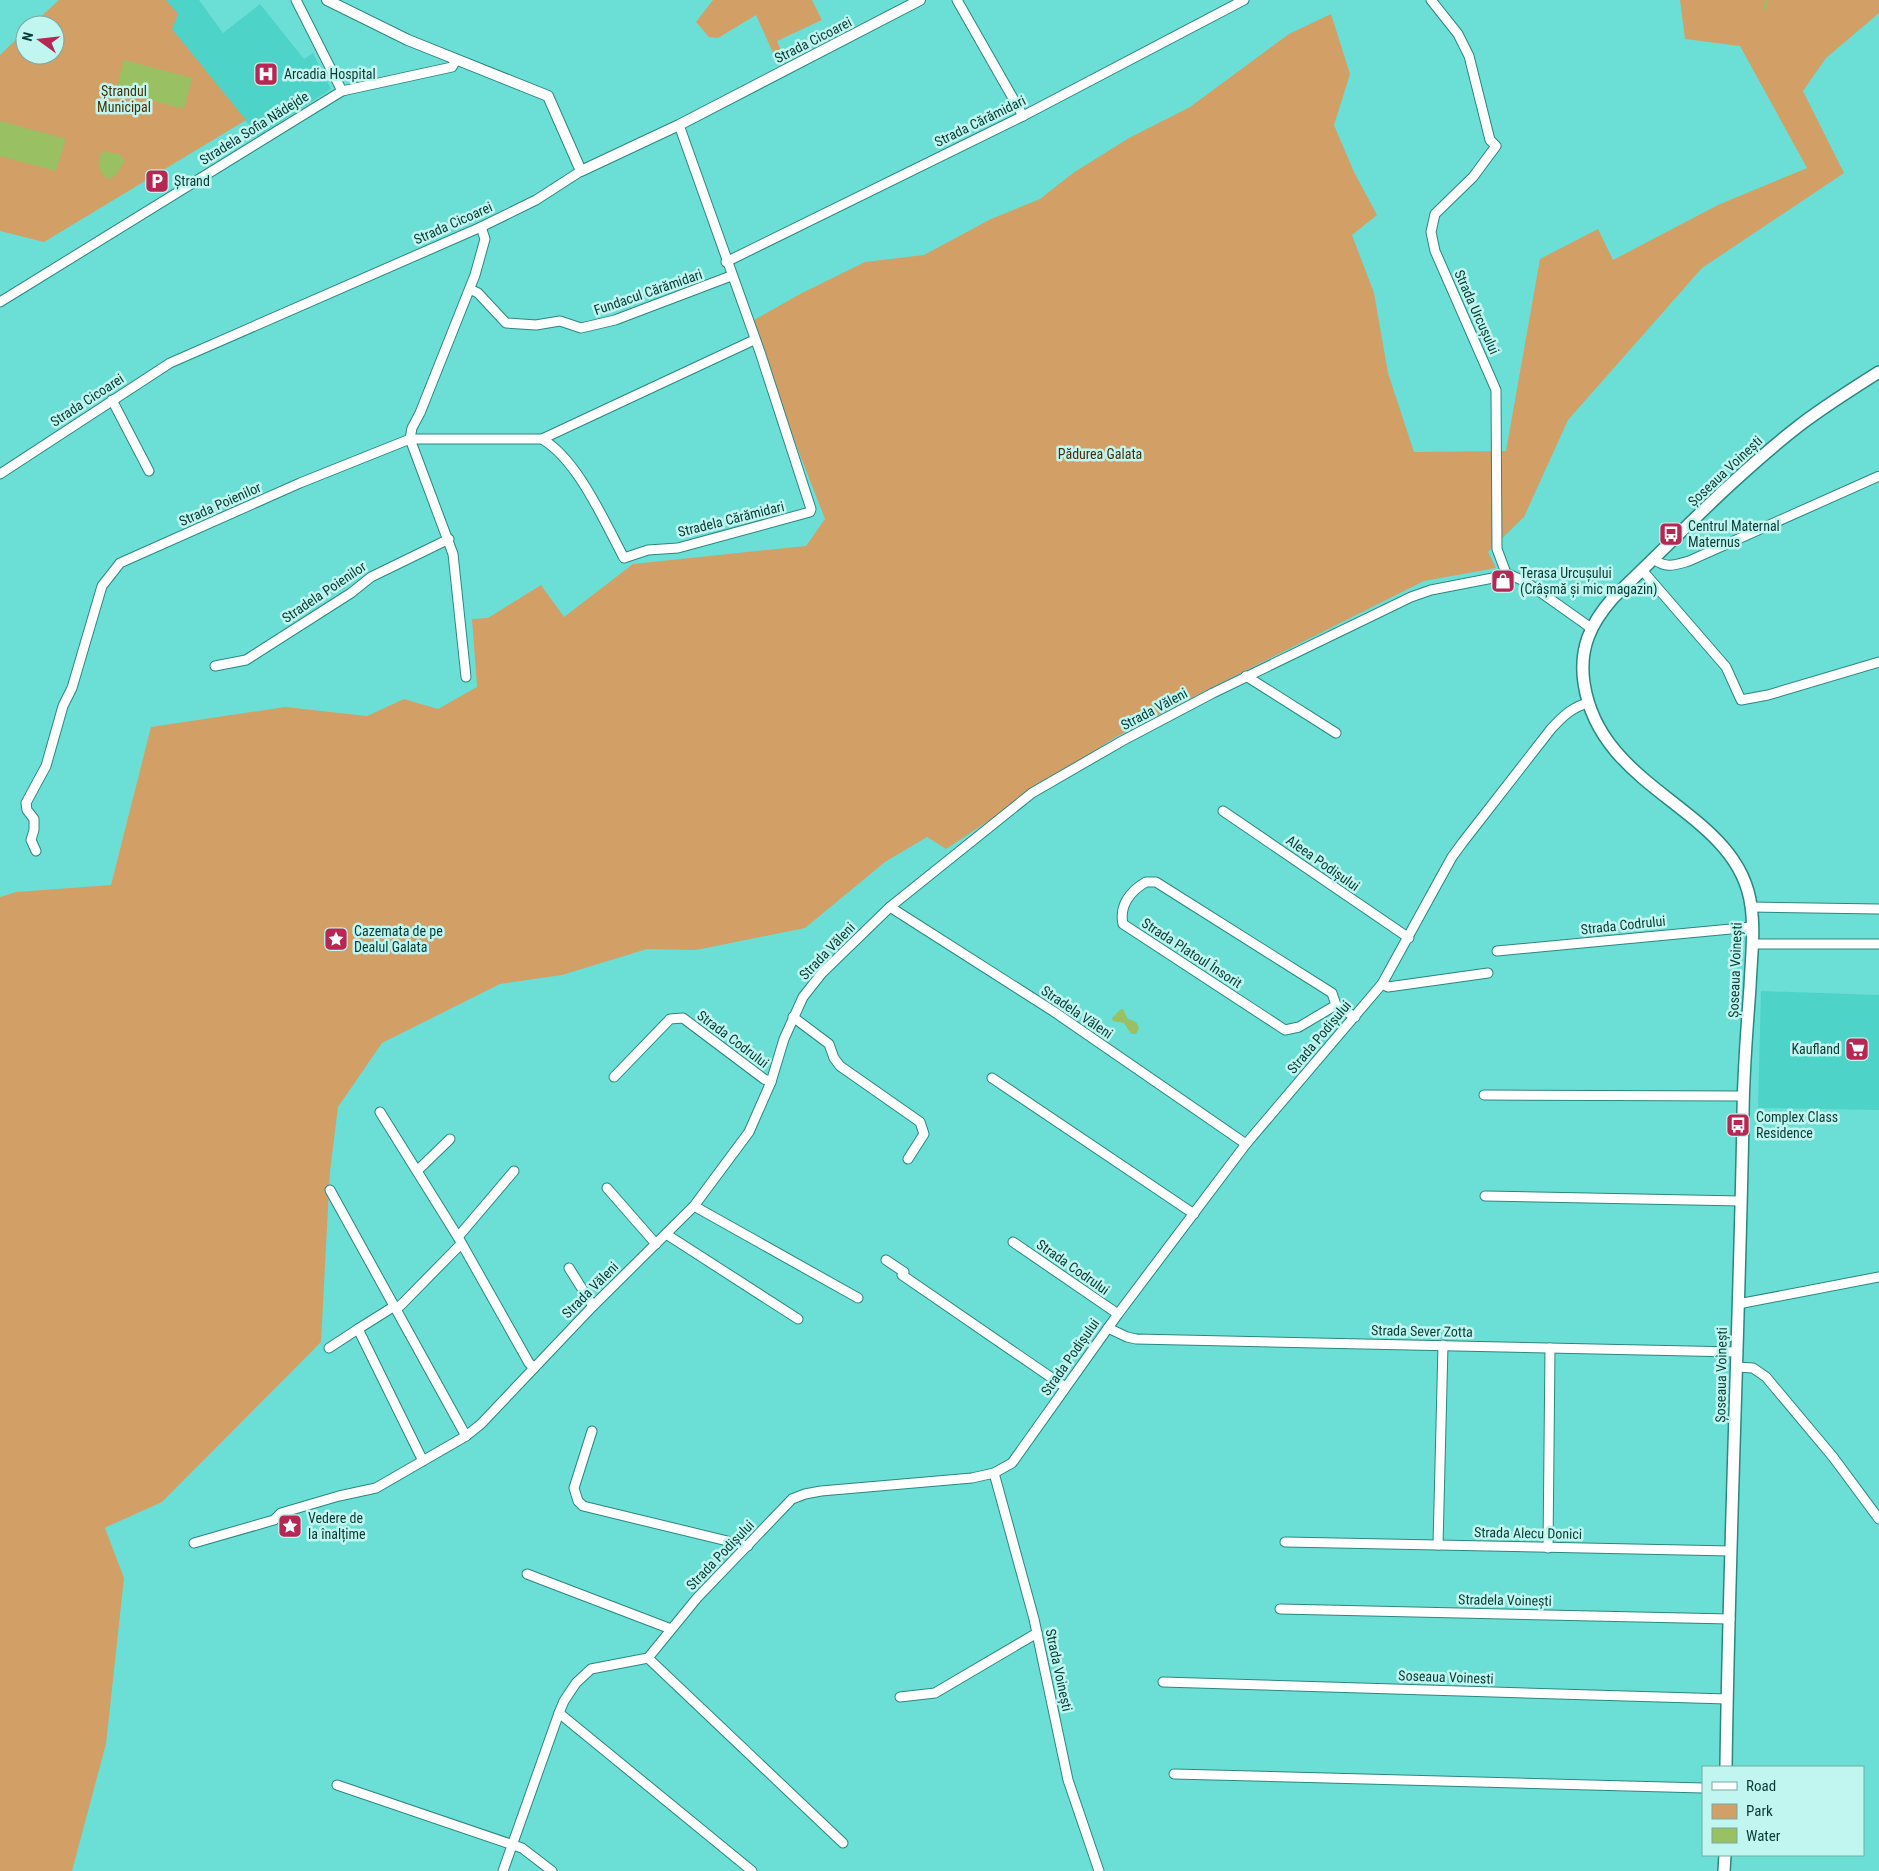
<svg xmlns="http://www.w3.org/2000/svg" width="1879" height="1871" font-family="'Roboto Condensed',sans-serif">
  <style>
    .built { fill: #4ed3c9 }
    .green { fill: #d29f67 }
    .water { fill: #99c062 }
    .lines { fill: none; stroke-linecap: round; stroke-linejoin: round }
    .stream { stroke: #99c062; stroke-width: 2.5 }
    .minor-casing { stroke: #2b8780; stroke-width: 11 }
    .tertiary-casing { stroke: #2b8780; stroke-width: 12 }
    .secondary-casing { stroke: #2b8780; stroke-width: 14 }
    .minor { stroke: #fff; stroke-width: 9 }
    .tertiary { stroke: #fff; stroke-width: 10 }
    .secondary { stroke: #fff; stroke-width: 11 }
    .labels { text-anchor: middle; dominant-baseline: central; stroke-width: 5; stroke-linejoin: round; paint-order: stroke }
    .street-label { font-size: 14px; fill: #053c38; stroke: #c1f5ef }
    .poi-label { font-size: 14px; fill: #053c38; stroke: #c1f5ef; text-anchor: start }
    .park-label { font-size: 14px; fill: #4b2e0a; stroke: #c1f5ef }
  </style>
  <rect width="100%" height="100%" fill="#6bdfd5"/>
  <!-- built -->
  <g class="built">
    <path d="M166,0H199L223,33L260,4L304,59L313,53L331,89L258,136L171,29Z"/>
    <path d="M1761,991L1879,995V1110L1758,1108Z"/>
  </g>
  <!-- green -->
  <g class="green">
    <path d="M59,0H166L178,14L172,29L246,120L44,242L0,231V55L25,31V55H55V25H32Z"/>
    <path d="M713,0H812L822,20L777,41L785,61L778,64L756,15L718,38L709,37L696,22Z"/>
    <path d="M1680,0H1879V13L1826,58L1803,91L1844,173L1702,268L1568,420L1524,517L1488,552L1496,568L1424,581L1199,694L1114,738L946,849L927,837L885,862L805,928L696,950L647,949L562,975L500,984L382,1043L338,1107L330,1171L321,1342L162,1502L102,1529L105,1528L124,1578L106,1744L72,1871H0V897L16,892L111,885L151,727L285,707L367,716L404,699L438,709L477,687L472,619L488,618L541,585L564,617L633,564L806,546L825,519L760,352L754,320L802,293L865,262L924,255L991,219L1040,199L1073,173L1129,138L1190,107L1289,34L1331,14L1350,74L1334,125L1354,172L1377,215L1352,235L1374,293L1388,373L1414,452L1506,451L1540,259L1598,229L1613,260L1718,205L1807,168L1740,46L1685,39Z"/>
  </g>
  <!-- water -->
  <g class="water">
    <path d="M124,60L192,78L184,109L116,91Z"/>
    <path d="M0,121L66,139L56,171L0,156Z"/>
    <path d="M106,151L109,153H118L125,161L115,176L108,179C98,173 98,163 101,153Z"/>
    <path d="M1121,1009H1123L1128,1019L1136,1022L1139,1028L1136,1034H1131L1124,1023L1113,1021L1112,1018Z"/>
  </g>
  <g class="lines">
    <!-- stream -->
    <path class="stream" d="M1765,9L1767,0"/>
    <!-- minor casing -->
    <g class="minor-casing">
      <g id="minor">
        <path d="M296,0L342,91"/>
        <path d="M957,0L1023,116"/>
        <path d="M1431,0L1458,34L1469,56L1490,140L1496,146L1473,177L1435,214L1431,232L1435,251L1496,390L1497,549L1506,573L1526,582L1591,628"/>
        <path d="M726,262L1023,116L1244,0"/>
        <path d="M470,289L478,293L506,323L536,325L560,321L581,328L615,320L731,276"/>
        <path d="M0,302L342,91L452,67L456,60"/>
        <path d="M112,400L149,471"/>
        <path d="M542,439C578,460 604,521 624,558L648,550L678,548L810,512L811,509L760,352L679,125"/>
        <path d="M0,474L170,363L481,227L536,200L581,171"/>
        <path d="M1654,559C1666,569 1675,565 1689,561L1879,476"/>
        <path d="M1642,570L1726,667L1741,700L1768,695L1879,662"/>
        <path d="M215,666L246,660L351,593L371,577L449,539"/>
        <path d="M1246,676L1336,733"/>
        <path d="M466,677L453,554L410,439L412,428L420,413L475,275L485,239L481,227"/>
        <path d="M1223,811L1409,938"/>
        <path d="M36,851L31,840L34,830V819L27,810L26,803L46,766L63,706L72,688L102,586L120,563L300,483L410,439H542L754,340"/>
        <path d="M1146,882H1156L1332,993L1336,1005L1299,1027L1285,1030L1123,924C1119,906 1130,891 1146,882Z"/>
        <path d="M890,907L1053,1011L1246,1144"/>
        <path d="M1751,907L1879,909"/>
        <path d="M1753,944H1879"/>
        <path d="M1497,951L1752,927"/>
        <path d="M1382,984L1388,987L1488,973"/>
        <path d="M1336,1005L1355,1017"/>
        <path d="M793,1017L829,1044L834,1058L840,1066L920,1122L924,1134L908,1159"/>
        <path d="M614,1077L670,1019L683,1018L764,1079L771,1082"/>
        <path d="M992,1078L1194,1214"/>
        <path d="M1484,1095L1743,1096"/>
        <path d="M380,1112L458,1237L529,1363L534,1368"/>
        <path d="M417,1171L450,1139"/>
        <path d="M607,1188L656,1244"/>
        <path d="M330,1190L466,1436"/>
        <path d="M1485,1196L1741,1201"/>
        <path d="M694,1206L858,1298"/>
        <path d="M666,1234L798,1319"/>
        <path d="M458,1237L514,1171"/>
        <path d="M1013,1242L1118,1314"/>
        <path d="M886,1260L904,1272L902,1275L1065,1387"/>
        <path d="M569,1268L593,1306"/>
        <path d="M1738,1304L1879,1277"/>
        <path d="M1108,1328L1127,1337L1136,1339L1737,1352"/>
        <path d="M329,1348L358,1329"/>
        <path d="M1737,1367L1753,1368L1766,1377L1833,1457L1879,1519"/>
        <path d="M592,1431L574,1488L578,1501L583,1506L748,1546"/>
        <path d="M423,1461L358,1329L393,1307L400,1306L461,1244"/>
        <path d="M994,1473L1034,1619L1068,1780L1099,1871"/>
        <path d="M1285,1542L1731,1551"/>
        <path d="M194,1543L274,1520L281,1513L339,1496L376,1488L466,1436L481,1424L593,1306L694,1206L749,1132L771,1082L784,1039L803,997L822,973L890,907L1032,793L1122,741L1213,693L1411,597L1431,590L1498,577L1506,573"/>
        <path d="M1438,1545L1443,1345"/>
        <path d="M1548,1548L1550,1348"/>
        <path d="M527,1574L671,1629"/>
        <path d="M1280,1609L1730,1619"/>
        <path d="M648,1658L843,1843"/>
        <path d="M1163,1682L1727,1699"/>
        <path d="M900,1697L935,1693L1037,1633"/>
        <path d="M559,1713L752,1871"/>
        <path d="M1174,1774L1703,1788"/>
        <path d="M337,1785L522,1848L552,1871"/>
        <path d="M503,1871L559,1713L564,1701L576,1683L591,1669L648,1658L697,1598L792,1499L805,1494L821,1491L972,1478L994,1473L1012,1463L1118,1314L1246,1144L1382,984L1452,857L1463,842L1551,729C1562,717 1573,706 1589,703"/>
      </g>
    </g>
    <!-- tertiary casing -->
    <g class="tertiary-casing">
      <path id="tertiary" d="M327,0L408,40L548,96L581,171L679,125L920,0"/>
    </g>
    <!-- secondary casing -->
    <g class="secondary-casing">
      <g id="secondary">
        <path d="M1726,1767C1729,1551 1739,1334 1743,1118C1743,1074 1747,1030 1750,987C1751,960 1755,932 1751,906C1739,809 1600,793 1584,683C1579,649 1590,624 1613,598C1674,540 1733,477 1800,425C1825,406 1852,389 1879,372"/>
        <path d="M1724,1871L1725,1855"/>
      </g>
    </g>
    <!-- minor -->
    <use href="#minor" class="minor"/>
    <!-- tertiary -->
    <use href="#tertiary" class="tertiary"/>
    <!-- secondary -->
    <use href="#secondary" class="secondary"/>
  </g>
  <!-- icons -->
  <defs>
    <g id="hospital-square" transform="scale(1.25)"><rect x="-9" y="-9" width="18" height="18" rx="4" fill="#b62754" stroke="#c1f5ef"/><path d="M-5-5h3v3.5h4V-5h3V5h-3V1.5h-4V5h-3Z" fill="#fff"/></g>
    <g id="parking-square" transform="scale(1.25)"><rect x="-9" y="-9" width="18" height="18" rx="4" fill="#b62754" stroke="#c1f5ef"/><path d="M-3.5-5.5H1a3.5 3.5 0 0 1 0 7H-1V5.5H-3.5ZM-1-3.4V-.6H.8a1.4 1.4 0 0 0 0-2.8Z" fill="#fff"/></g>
    <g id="bus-square" transform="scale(1.25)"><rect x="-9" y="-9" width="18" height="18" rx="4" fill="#b62754" stroke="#c1f5ef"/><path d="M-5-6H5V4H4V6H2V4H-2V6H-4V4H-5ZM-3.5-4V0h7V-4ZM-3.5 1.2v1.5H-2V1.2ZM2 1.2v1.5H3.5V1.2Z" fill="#fff"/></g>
    <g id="shop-square" transform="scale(1.25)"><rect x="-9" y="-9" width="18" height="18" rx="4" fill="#b62754" stroke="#c1f5ef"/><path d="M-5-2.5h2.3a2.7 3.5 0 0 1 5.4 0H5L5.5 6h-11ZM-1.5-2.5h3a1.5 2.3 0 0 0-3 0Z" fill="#fff"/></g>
    <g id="sight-square" transform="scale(1.25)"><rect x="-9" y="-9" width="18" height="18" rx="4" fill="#b62754" stroke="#c1f5ef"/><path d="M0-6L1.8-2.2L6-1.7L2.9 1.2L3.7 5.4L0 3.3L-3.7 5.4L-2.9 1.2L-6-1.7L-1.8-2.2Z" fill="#fff"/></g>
    <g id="supermarket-square" transform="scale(1.25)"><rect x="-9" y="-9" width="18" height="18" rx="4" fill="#b62754" stroke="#c1f5ef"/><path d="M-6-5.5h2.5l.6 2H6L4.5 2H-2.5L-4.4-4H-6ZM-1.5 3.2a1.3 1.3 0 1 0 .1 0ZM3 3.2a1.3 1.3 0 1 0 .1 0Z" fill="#fff"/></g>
  </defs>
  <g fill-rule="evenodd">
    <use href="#hospital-square" x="266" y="74"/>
    <use href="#parking-square" x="157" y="181"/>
    <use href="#bus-square" x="1671" y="534"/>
    <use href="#shop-square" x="1503" y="581"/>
    <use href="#sight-square" x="336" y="939"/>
    <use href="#supermarket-square" x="1857" y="1049"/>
    <use href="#bus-square" x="1738" y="1125"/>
    <use href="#sight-square" x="290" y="1526"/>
  </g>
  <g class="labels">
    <!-- street labels -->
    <g class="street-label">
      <text transform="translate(813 40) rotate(-27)">Strada Cicoarei</text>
      <text transform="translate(980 121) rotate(-26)">Strada Cărămidari</text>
      <text transform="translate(254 128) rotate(-32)">Stradela Sofia Nădejde</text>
      <text transform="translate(453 223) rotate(-24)">Strada Cicoarei</text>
      <text transform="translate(648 292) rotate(-19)">Fundacul Cărămidari</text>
      <text transform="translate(1477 312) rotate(66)">Strada Urcușului</text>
      <text transform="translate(87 400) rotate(-33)">Strada Cicoarei</text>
      <text transform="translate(1725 471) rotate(-43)">Șoseaua Voinești</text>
      <text transform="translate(220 504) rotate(-24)">Strada Poienilor</text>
      <text transform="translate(731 519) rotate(-14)">Stradela Cărămidari</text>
      <text transform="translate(324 592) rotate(-34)">Stradela Poienilor</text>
      <text transform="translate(1154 709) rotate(-28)">Strada Văleni</text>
      <text transform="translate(1323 863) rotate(35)">Aleea Podișului</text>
      <text transform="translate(1623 925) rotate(-6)">Strada Codrului</text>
      <text transform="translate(827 951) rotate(-46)">Strada Văleni</text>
      <text transform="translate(1192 953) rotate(33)">Strada Platoul Însorit</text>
      <text transform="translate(1735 970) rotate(-88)">Șoseaua Voinești</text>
      <text transform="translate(1077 1012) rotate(34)">Stradela Văleni</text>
      <text transform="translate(1319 1037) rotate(-50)">Strada Podișului</text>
      <text transform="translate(733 1039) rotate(37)">Strada Codrului</text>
      <text transform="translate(1073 1267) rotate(35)">Strada Codrului</text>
      <text transform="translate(590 1290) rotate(-45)">Strada Văleni</text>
      <text transform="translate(1422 1331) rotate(1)">Strada Sever Zotta</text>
      <text transform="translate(1070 1357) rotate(-55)">Strada Podișului</text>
      <text transform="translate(1721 1375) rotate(-89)">Șoseaua Voinești</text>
      <text transform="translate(1528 1533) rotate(1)">Strada Alecu Donici</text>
      <text transform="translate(720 1555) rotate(-46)">Strada Podișului</text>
      <text transform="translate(1505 1600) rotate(1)">Stradela Voinești</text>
      <text transform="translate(1059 1670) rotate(78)">Strada Voinești</text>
      <text transform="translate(1446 1677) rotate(2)">Soseaua Voinesti</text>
    </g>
    <!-- poi labels -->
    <g class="poi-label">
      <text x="284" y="74">Arcadia Hospital</text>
      <text x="174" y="181">Ștrand</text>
      <text x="1688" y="526">Centrul Maternal<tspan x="1688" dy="16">Maternus</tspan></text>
      <text x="1520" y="573">Terasa Urcușului<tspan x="1520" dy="16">(Crâșmă și mic magazin)</tspan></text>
      <text x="354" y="931">Cazemata de pe<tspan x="354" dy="16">Dealul Galata</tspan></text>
      <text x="1840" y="1049" text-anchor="end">Kaufland</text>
      <text x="1756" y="1117">Complex Class<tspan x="1756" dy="16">Residence</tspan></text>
      <text x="308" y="1518">Vedere de<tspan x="308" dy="16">la înalțime</tspan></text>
    </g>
    <!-- park labels -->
    <g class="park-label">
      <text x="124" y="91">Ștrandul<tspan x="124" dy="16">Municipal</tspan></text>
      <text x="1100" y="454">Pădurea Galata</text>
    </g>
  </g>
  <!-- legend -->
  <rect x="1702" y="1766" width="162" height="90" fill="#c1f5ef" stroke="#76aba6"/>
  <rect x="1712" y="1782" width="25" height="8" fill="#ffffff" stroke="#76aba6"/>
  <text x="1746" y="1791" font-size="15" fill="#053c38">Road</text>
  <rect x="1712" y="1804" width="25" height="15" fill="#d29f67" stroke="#76aba6"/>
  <text x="1746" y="1816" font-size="15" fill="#053c38">Park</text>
  <rect x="1712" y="1828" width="25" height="15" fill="#99c062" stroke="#76aba6"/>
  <text x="1746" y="1841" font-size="15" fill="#053c38">Water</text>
  <!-- north arrow -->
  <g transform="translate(40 40) rotate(285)"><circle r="24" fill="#c1f5ef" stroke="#76aba6"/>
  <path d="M0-4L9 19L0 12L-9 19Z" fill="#b62754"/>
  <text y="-8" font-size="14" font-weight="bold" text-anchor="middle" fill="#053c38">N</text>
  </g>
</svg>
